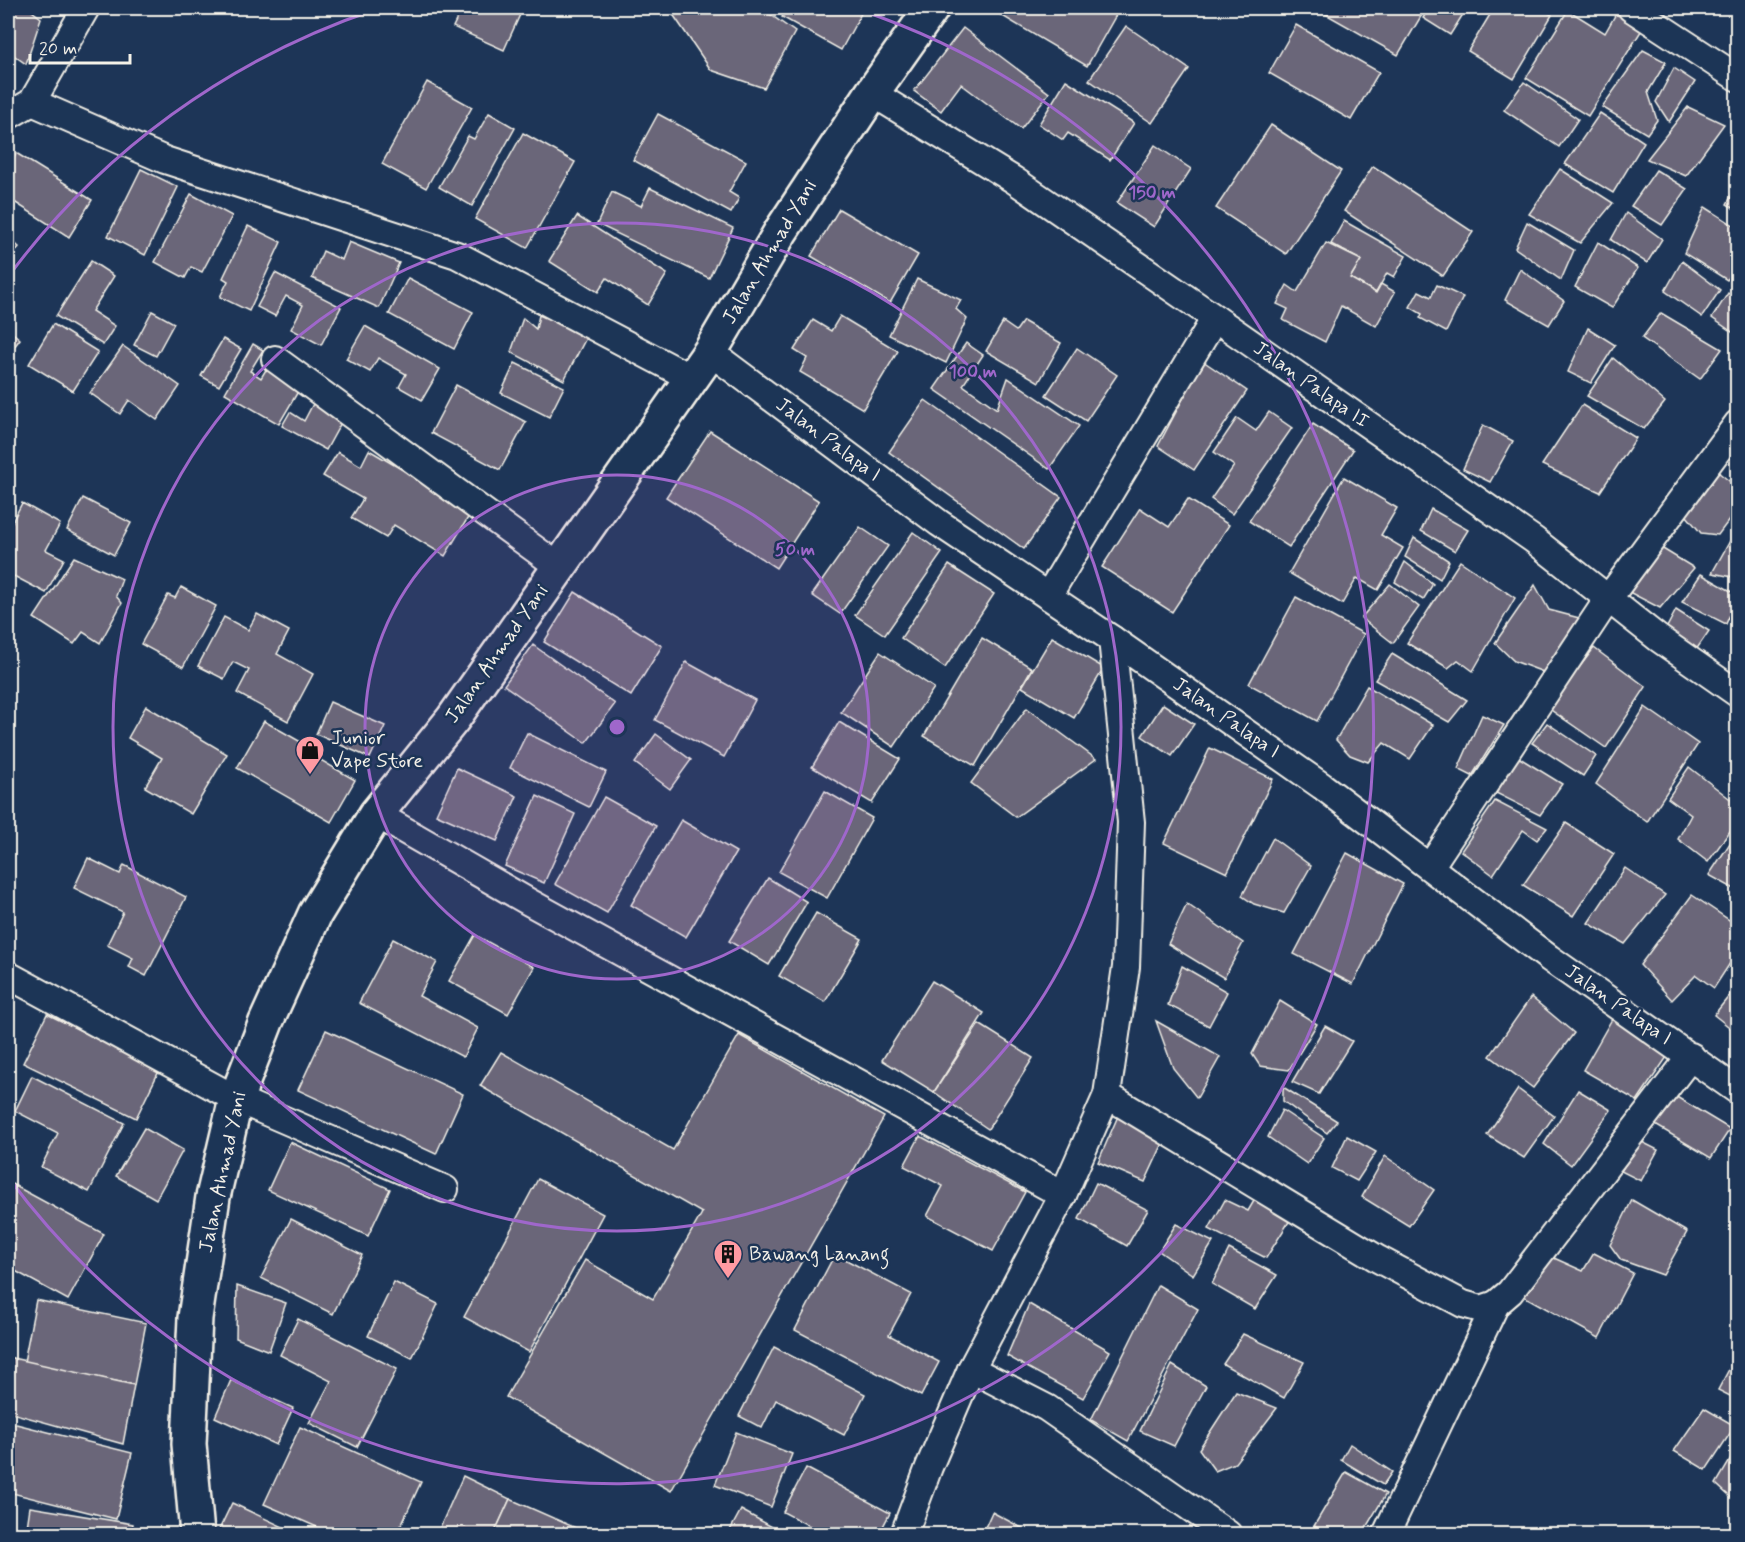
<svg xmlns="http://www.w3.org/2000/svg" width="1745" height="1542" font-family="Mynerve,sans-serif">
  <style>
    .building { fill: #6b6679; stroke: #f4f1e8; stroke-width: 1.5 }
    .lines { fill: none; stroke-linecap: round; stroke-linejoin: round }
    .street-casing { stroke: #f4f1e8; stroke-width: 30 }
    .primary-casing { stroke: #f4f1e8; stroke-width: 38 }
    .street { stroke: #1d3557; stroke-width: 26 }
    .primary { stroke: #1d3557; stroke-width: 33 }
    .ring { fill: none; stroke: #9f67cb; stroke-width: 3 }
    .labels { text-anchor: middle; dominant-baseline: central; stroke-width: 5; stroke-linejoin: round; paint-order: stroke }
    .street-label { font-size: 20px; fill: #f4f1e8; stroke: #1d3557 }
    .poi-label { font-size: 20px; fill: #f4f1e8; stroke: #1d3557; text-anchor: start }
    .centre { fill: #9f67cb; stroke: #1d3557; stroke-width: 3 }
    .ring-label { font-size: 18px; text-anchor: middle; font-weight: bold; fill: #9f67cb; stroke: #1d3557; stroke-width: 5; stroke-linejoin: round; paint-order: stroke }
  </style>
  <rect width="100%" height="100%" fill="#1d3557"/>
  <filter id="ink" filterUnits="userSpaceOnUse"><feTurbulence type="fractalNoise" baseFrequency=".0167" numOctaves="2"/><feDisplacementMap in="SourceGraphic" scale="12" xChannelSelector="R" yChannelSelector="G"/><feConvolveMatrix kernelMatrix="1 2 1 2 8 2 1 2 1" color-interpolation-filters="sRGB"/></filter>
  <g filter="url(#ink)">
    <!-- building -->
    <g class="building">
      <path d="M8,8H28L41,18L26,64L8,51Z"/>
      <path d="M462,8H523L504,50L453,27Z"/>
      <path d="M672,8H761L795,32L764,88L711,70L670,10Z"/>
      <path d="M788,8H864L841,50L782,17Z"/>
      <path d="M989,8H1120L1087,66Z"/>
      <path d="M1315,8H1426L1398,55Z"/>
      <path d="M1429,8H1467L1450,35L1423,18Z"/>
      <path d="M1494,8H1540L1552,15L1514,79L1468,51Z"/>
      <path d="M1568,10L1605,33L1617,12L1643,28L1588,116L1526,78Z"/>
      <path d="M1296,25L1379,72L1351,120L1269,73Z"/>
      <path d="M1126,26L1189,69L1152,123L1089,80Z"/>
      <path d="M963,28L1049,93L1021,129L961,84L941,111L914,91Z"/>
      <path d="M1643,50L1666,62L1648,92L1657,120L1647,134L1602,107Z"/>
      <path d="M1674,68L1695,82L1669,122L1656,102Z"/>
      <path d="M1066,80L1134,123L1110,160L1068,133L1063,140L1039,124Z"/>
      <path d="M427,82L472,107L426,188L382,164Z"/>
      <path d="M1524,82L1578,119L1559,147L1504,110Z"/>
      <path d="M1688,107L1724,124L1686,176L1647,159Z"/>
      <path d="M489,113L515,128L472,206L439,187L468,136L474,139Z"/>
      <path d="M1600,113L1644,142L1613,193L1565,164Z"/>
      <path d="M658,114L746,161L729,192L739,198L731,213L633,160Z"/>
      <path d="M1271,125L1341,171L1286,254L1216,208Z"/>
      <path d="M523,133L575,162L527,248L475,219Z"/>
      <path d="M1155,145L1191,169L1154,227L1117,203Z"/>
      <path d="M16,153L92,200L69,237L8,198V168Z"/>
      <path d="M1373,166L1473,232L1443,276L1344,211Z"/>
      <path d="M141,169L178,187L145,255L108,236Z"/>
      <path d="M1560,169L1613,203L1580,243L1529,214Z"/>
      <path d="M1656,170L1687,189L1662,225L1631,206Z"/>
      <path d="M1738,184V211L1727,204Z"/>
      <path d="M650,188L733,228L709,278L597,224L612,192L641,206Z"/>
      <path d="M191,194L232,216L202,272L191,267L185,278L155,262Z"/>
      <path d="M1705,207L1738,228V266L1727,280L1684,253Z"/>
      <path d="M839,209L918,255L890,303L811,256Z"/>
      <path d="M1626,213L1662,239L1647,263L1611,240Z"/>
      <path d="M577,216L667,274L648,305L607,278L598,292L549,261Z"/>
      <path d="M1344,221L1406,256L1394,277L1387,273L1376,293L1350,278L1361,260L1331,244Z"/>
      <path d="M1527,222L1574,250L1561,280L1515,248Z"/>
      <path d="M248,226L281,242L249,311L220,297L228,281L223,278Z"/>
      <path d="M8,237L19,247L8,261Z"/>
      <path d="M349,242L399,263L379,308L312,278L323,251L342,260Z"/>
      <path d="M1598,242L1638,268L1612,308L1575,287Z"/>
      <path d="M1326,243L1361,260L1350,278L1376,293L1381,284L1395,292L1376,326L1341,306L1325,342L1283,320L1288,309L1277,304L1287,285L1297,292Z"/>
      <path d="M91,261L114,276L92,311L115,326L103,345L56,316Z"/>
      <path d="M1682,261L1720,290L1702,317L1665,291Z"/>
      <path d="M1520,269L1564,301L1549,325L1505,300Z"/>
      <path d="M275,273L341,307L321,345L291,329L303,305L286,296L275,316L257,307Z"/>
      <path d="M408,278L473,312L454,349L389,314Z"/>
      <path d="M917,279L961,300L956,309L967,319L946,363L889,335Z"/>
      <path d="M1437,285L1463,297L1446,332L1420,318L1422,314L1410,307L1419,291L1431,297Z"/>
      <path d="M1728,293L1738,301V336L1712,318Z"/>
      <path d="M152,311L174,323L156,356L134,345Z"/>
      <path d="M1661,313L1722,349L1700,379L1642,338Z"/>
      <path d="M539,315L587,336L564,380L511,352L523,318L536,329Z"/>
      <path d="M840,316L898,351L863,409L800,372L807,358L794,350L813,320L831,331Z"/>
      <path d="M1023,321L1061,343L1039,382L986,351L1003,322L1016,331Z"/>
      <path d="M53,324L98,352L73,391L29,364Z"/>
      <path d="M365,326L440,369L422,400L399,387L406,374L378,358L370,372L346,359Z"/>
      <path d="M1588,328L1615,345L1591,383L1568,372Z"/>
      <path d="M8,329L20,339L8,355Z"/>
      <path d="M223,339L241,349L219,386L201,376Z"/>
      <path d="M966,343L983,355L963,385L997,409L1008,378L1079,426L1049,469L934,389Z"/>
      <path d="M253,344L263,350L250,371L261,378L270,363L303,383L279,424L225,393Z"/>
      <path d="M123,346L180,386L157,420L129,400L120,414L90,393Z"/>
      <path d="M1077,348L1117,375L1086,421L1046,395Z"/>
      <path d="M1613,358L1665,402L1644,429L1587,396Z"/>
      <path d="M1203,361L1247,391L1194,470L1158,446Z"/>
      <path d="M515,363L564,387L549,417L501,393Z"/>
      <path d="M456,385L526,422L500,470L431,433Z"/>
      <path d="M925,400L1061,497L1024,549L889,452Z"/>
      <path d="M314,402L343,419L326,450L282,426L290,412L304,421Z"/>
      <path d="M1582,405L1636,438L1600,492L1542,465Z"/>
      <path d="M1269,412L1292,428L1232,514L1211,499L1234,466L1214,452L1237,418L1256,431Z"/>
      <path d="M1313,424L1353,450L1289,547L1249,521Z"/>
      <path d="M1483,425L1513,441L1490,482L1463,469Z"/>
      <path d="M710,431L819,501L776,568L666,497Z"/>
      <path d="M369,450L472,511L445,556L394,525L386,538L351,518L363,499L323,476L338,452L361,466Z"/>
      <path d="M1718,472L1738,488V508L1718,535L1701,533L1686,515Z"/>
      <path d="M1344,477L1397,508L1381,535L1403,548L1378,590L1357,578L1342,604L1289,573Z"/>
      <path d="M83,498L131,523L114,555L67,530Z"/>
      <path d="M1188,499L1229,525L1172,612L1102,567L1140,508L1169,527Z"/>
      <path d="M22,503L60,524L46,550L64,559L46,593L8,573V524L10,526Z"/>
      <path d="M1431,509L1468,530L1455,551L1421,531Z"/>
      <path d="M860,527L888,546L840,614L812,595Z"/>
      <path d="M913,532L942,553L885,635L855,615Z"/>
      <path d="M1414,538L1449,561L1440,579L1405,557Z"/>
      <path d="M1730,541L1738,544V578L1712,573Z"/>
      <path d="M1658,546L1694,568L1660,608L1627,591Z"/>
      <path d="M74,557L122,579L116,596L122,603L100,643L83,632L74,644L34,618Z"/>
      <path d="M1460,561L1515,598L1473,671L1458,660L1448,668L1407,643Z"/>
      <path d="M1405,562L1433,584L1423,600L1395,582Z"/>
      <path d="M949,565L994,594L945,668L901,638Z"/>
      <path d="M1701,574L1738,595L1726,624L1682,602Z"/>
      <path d="M1390,584L1419,607L1393,643L1361,618Z"/>
      <path d="M1535,585L1549,610L1583,619L1546,673L1514,661L1495,643Z"/>
      <path d="M181,587L216,606L183,667L141,644L168,595L175,598Z"/>
      <path d="M575,592L662,646L631,696L544,642Z"/>
      <path d="M1296,597L1364,634L1317,721L1249,684Z"/>
      <path d="M1676,610L1709,631L1696,650L1667,627Z"/>
      <path d="M257,614L289,631L277,654L313,674L288,721L237,693L249,670L233,662L224,679L198,666L224,617L248,630Z"/>
      <path d="M1052,637L1104,668L1074,718L1022,687Z"/>
      <path d="M982,638L1032,668L975,766L924,736Z"/>
      <path d="M533,645L615,704L586,743L504,685Z"/>
      <path d="M1594,648L1646,687L1606,748L1548,708Z"/>
      <path d="M880,652L934,688L894,747L841,712Z"/>
      <path d="M1392,654L1467,700L1449,722L1375,680Z"/>
      <path d="M686,662L755,700L724,757L655,720Z"/>
      <path d="M1367,686L1433,725L1410,759L1384,743L1368,762L1350,755L1336,740Z"/>
      <path d="M330,702L385,726L370,758L316,734Z"/>
      <path d="M1163,704L1194,724L1172,756L1142,736Z"/>
      <path d="M146,706L227,754L191,814L145,787L162,758L128,738Z"/>
      <path d="M1645,707L1698,744L1647,822L1596,784Z"/>
      <path d="M1027,708L1096,759L1016,817L971,783Z"/>
      <path d="M1482,715L1504,725L1472,776L1458,769Z"/>
      <path d="M264,721L308,746L305,751L355,780L331,822L237,768Z"/>
      <path d="M839,722L900,759L872,803L812,767Z"/>
      <path d="M1547,723L1596,756L1583,776L1532,743Z"/>
      <path d="M527,733L606,772L589,807L510,768Z"/>
      <path d="M656,734L691,760L670,789L635,763Z"/>
      <path d="M1210,748L1273,779L1227,873L1164,843Z"/>
      <path d="M1518,757L1562,784L1540,815L1496,793Z"/>
      <path d="M1689,767L1738,805V820L1708,862L1678,839L1691,815L1668,798Z"/>
      <path d="M457,768L517,796L497,841L436,814Z"/>
      <path d="M825,791L872,818L827,898L779,872Z"/>
      <path d="M537,796L575,814L544,883L505,866Z"/>
      <path d="M604,797L656,826L607,913L555,884Z"/>
      <path d="M1495,801L1547,828L1537,840L1523,830L1493,875L1461,851Z"/>
      <path d="M681,820L736,852L686,937L631,905Z"/>
      <path d="M1566,823L1614,854L1573,916L1523,885Z"/>
      <path d="M1738,831V891L1709,875Z"/>
      <path d="M1273,838L1311,866L1284,913L1254,904L1242,896Z"/>
      <path d="M1347,853L1403,884L1353,984L1294,954Z"/>
      <path d="M88,858L120,874L124,865L186,897L146,976L129,967L133,958L107,945L123,912L74,888Z"/>
      <path d="M1625,868L1665,895L1625,944L1588,923Z"/>
      <path d="M768,878L807,902L769,965L729,941Z"/>
      <path d="M1692,895L1738,926V951L1714,988L1696,975L1672,1000L1640,965Z"/>
      <path d="M1187,904L1243,943L1224,978L1168,944Z"/>
      <path d="M816,913L862,939L825,1002L779,976Z"/>
      <path d="M475,935L534,967L508,1014L449,981Z"/>
      <path d="M393,939L437,962L419,996L478,1028L463,1057L359,1003Z"/>
      <path d="M1182,966L1227,992L1209,1026L1168,1005Z"/>
      <path d="M932,981L984,1013L934,1092L882,1060Z"/>
      <path d="M1738,985V1034L1714,1015Z"/>
      <path d="M1531,997L1574,1033L1533,1088L1490,1056Z"/>
      <path d="M1280,1001L1317,1024L1289,1070L1260,1066L1252,1054Z"/>
      <path d="M47,1014L160,1069L136,1118L23,1063Z"/>
      <path d="M1612,1019L1667,1057L1637,1101L1583,1070Z"/>
      <path d="M1156,1021L1220,1057L1197,1098L1173,1068Z"/>
      <path d="M979,1024L1033,1058L988,1129L934,1092Z"/>
      <path d="M1325,1026L1352,1041L1319,1094L1292,1082Z"/>
      <path d="M326,1030L463,1094L436,1154L298,1090Z"/>
      <path d="M739,1035L884,1117L671,1491L506,1397L585,1260L653,1299L702,1213L480,1086L501,1052L673,1150Z"/>
      <path d="M32,1076L124,1123L89,1192L41,1167L58,1133L15,1111Z"/>
      <path d="M1283,1087L1337,1121L1327,1133L1283,1101Z"/>
      <path d="M1518,1089L1554,1116L1524,1158L1487,1135Z"/>
      <path d="M1578,1090L1611,1110L1571,1165L1544,1144Z"/>
      <path d="M1675,1096L1730,1129L1711,1158L1652,1123Z"/>
      <path d="M1282,1110L1324,1138L1307,1164L1268,1137Z"/>
      <path d="M1118,1116L1164,1141L1145,1182L1098,1162Z"/>
      <path d="M144,1128L183,1150L156,1199L116,1176Z"/>
      <path d="M920,1136L1025,1192L993,1251L927,1216L943,1186L904,1166Z"/>
      <path d="M1347,1136L1376,1152L1357,1181L1332,1168Z"/>
      <path d="M1640,1141L1658,1150L1641,1181L1621,1171Z"/>
      <path d="M290,1142L390,1189L368,1236L268,1190Z"/>
      <path d="M1385,1156L1434,1190L1409,1226L1362,1197Z"/>
      <path d="M538,1179L603,1214L529,1352L464,1317Z"/>
      <path d="M8,1182L104,1234L68,1300L8,1267Z"/>
      <path d="M1096,1183L1148,1210L1127,1246L1079,1219Z"/>
      <path d="M1258,1194L1292,1217L1266,1258L1209,1229L1225,1200L1248,1211Z"/>
      <path d="M1632,1200L1687,1232L1663,1275L1621,1260L1610,1245Z"/>
      <path d="M291,1219L362,1255L333,1314L261,1278Z"/>
      <path d="M1176,1224L1213,1242L1193,1275L1159,1251Z"/>
      <path d="M1229,1249L1277,1275L1255,1309L1212,1284Z"/>
      <path d="M1594,1253L1633,1273L1599,1338L1520,1294L1545,1254L1583,1271Z"/>
      <path d="M835,1254L911,1294L889,1335L939,1362L921,1396L795,1330Z"/>
      <path d="M394,1282L438,1304L412,1358L368,1336Z"/>
      <path d="M1158,1285L1198,1309L1128,1441L1091,1420Z"/>
      <path d="M237,1286L286,1303L269,1351L236,1338Z"/>
      <path d="M36,1300L146,1323L134,1385L24,1362Z"/>
      <path d="M1029,1304L1110,1351L1083,1398L1007,1356Z"/>
      <path d="M298,1319L397,1369L357,1447L309,1423L331,1381L280,1355Z"/>
      <path d="M1243,1334L1304,1362L1284,1398L1223,1364Z"/>
      <path d="M774,1347L865,1394L844,1435L776,1400L762,1428L739,1416Z"/>
      <path d="M8,1357L134,1385L123,1444L8,1412Z"/>
      <path d="M1733,1362L1738,1364V1400L1718,1390Z"/>
      <path d="M1172,1365L1206,1386L1174,1446L1140,1431Z"/>
      <path d="M231,1380L293,1408L276,1445L215,1417Z"/>
      <path d="M1236,1392L1277,1408L1235,1463L1215,1471L1199,1449Z"/>
      <path d="M1704,1408L1735,1426L1706,1470L1674,1451Z"/>
      <path d="M8,1422L132,1453L116,1519L8,1492Z"/>
      <path d="M300,1427L421,1482L397,1534H333L264,1504Z"/>
      <path d="M736,1432L792,1454L771,1507L715,1485Z"/>
      <path d="M1350,1444L1392,1472L1383,1485L1341,1460Z"/>
      <path d="M1738,1447V1504L1716,1484Z"/>
      <path d="M806,1468L890,1513L879,1534H825L783,1512Z"/>
      <path d="M1346,1472L1386,1494L1362,1534H1328L1314,1526Z"/>
      <path d="M463,1476L510,1499L494,1534H437Z"/>
      <path d="M510,1499L585,1532L584,1534H494Z"/>
      <path d="M232,1503L298,1534H217Z"/>
      <path d="M30,1507L133,1524L132,1534H26Z"/>
      <path d="M741,1510L785,1534H728Z"/>
      <path d="M992,1512L1033,1534H982Z"/>
    </g>
    <g class="lines">
      <!-- street casing -->
      <g class="street-casing">
        <g id="street">
          <path d="M1631,8L1738,78"/>
          <path d="M872,93L1014,180L1215,318L1534,540L1658,638L1738,694"/>
          <path d="M32,102L165,160L457,255L691,378"/>
          <path d="M8,116L32,102L86,8"/>
          <path d="M710,352L939,523L1112,639L1322,786L1549,958L1738,1091"/>
          <path d="M275,359L558,566"/>
          <path d="M1048,596L1215,318"/>
          <path d="M1112,639L1131,822L1126,967L1107,1095L1063,1195L971,1369L1047,1408L1228,1534"/>
          <path d="M376,814L529,902L1063,1195"/>
          <path d="M1430,867L1608,599L1738,423"/>
          <path d="M8,975L236,1099L445,1189"/>
          <path d="M1107,1095L1378,1259L1463,1304L1481,1309L1496,1304"/>
          <path d="M904,1534L929,1467L971,1369"/>
          <path d="M1386,1534L1496,1304L1510,1292L1691,1056"/>
        </g>
      </g>
      <!-- primary casing -->
      <g class="primary-casing">
        <path id="primary" d="M197,1534L189,1444L195,1318L213,1197L236,1099L266,1022L315,914L376,814L453,719L710,352L781,231L872,93L932,8"/>
      </g>
      <!-- street -->
      <use href="#street" class="street"/>
      <!-- primary -->
      <use href="#primary" class="primary"/>
    </g>
  </g>
  <!-- distance rings -->
  <circle cx="617" cy="727" r="252" fill="#9f67cb" fill-opacity=".12"/>
  <g class="ring">
    <circle cx="617" cy="727" r="252"/>
    <circle cx="617" cy="727" r="504"/>
    <path d="M8 277A757 757 0 0 1 377 9M857 9A757 757 0 1 1 8 1177"/>
  </g>
  <!-- icons -->
  <defs>
    <g id="shop-pin" transform="scale(1.5)"><path d="M0 17L-7.5 6A9.5 9.5 0 1 1 7.5 6Z" fill="#ff9aa2" stroke="#1d3557"/><path d="M-5-2.5h2.3a2.7 3.5 0 0 1 5.4 0H5L5.5 6h-11ZM-1.5-2.5h3a1.5 2.3 0 0 0-3 0Z" fill="#111"/></g>
    <g id="building-pin" transform="scale(1.5)"><path d="M0 17L-7.5 6A9.5 9.5 0 1 1 7.5 6Z" fill="#ff9aa2" stroke="#1d3557"/><path d="M-4-6H4V6H1V3H-1V6H-4ZM-2.5-4.3h1.7v1.8h-1.7ZM.8-4.3h1.7v1.8H.8ZM-2.5-1h1.7V.8h-1.7ZM.8-1h1.7V.8H.8Z" fill="#111"/></g>
  </defs>
  <g fill-rule="evenodd">
    <use href="#shop-pin" x="310" y="750"/>
    <use href="#building-pin" x="728" y="1254"/>
  </g>
  <g class="labels">
    <!-- street labels -->
    <g class="street-label">
      <text transform="translate(770 252) rotate(-59)">Jalan Ahmad Yani</text>
      <text transform="translate(1311 385) rotate(35)">Jalan Palapa II</text>
      <text transform="translate(828 440) rotate(37)">Jalan Palapa I</text>
      <text transform="translate(497 654) rotate(-55)">Jalan Ahmad Yani</text>
      <text transform="translate(1226 718) rotate(35)">Jalan Palapa I</text>
      <text transform="translate(1618 1005) rotate(35)">Jalan Palapa I</text>
      <text transform="translate(223 1172) rotate(-78)">Jalan Ahmad Yani</text>
    </g>
    <!-- poi labels -->
    <g class="poi-label">
      <text x="331" y="738">Junior<tspan x="331" dy="23">Vape Store</tspan></text>
      <text x="749" y="1254">Bawang Lanang</text>
    </g>
  </g>
  <circle cx="617" cy="727" r="9" class="centre"/>
  <g class="ring-label">
    <text x="1152" y="198">150 m</text>
    <text x="973" y="377">100 m</text>
    <text x="795" y="555">50 m</text>
  </g>
  <!-- margin -->
  <rect width="1745" height="1542" fill="none" stroke="#1d3557" stroke-width="30"/>
  <rect x="15" y="15" width="1715" height="1512" fill="none" stroke="#f4f1e8" stroke-width="2" filter="url(#ink)"/>
  <!-- scale -->
  <path d="M30 54v9h100v-9" fill="none" stroke="#f4f1e8" stroke-width="3"/>
  <text x="39" y="54" font-size="18" fill="#f4f1e8" stroke="#1d3557" stroke-width="4.5" paint-order="stroke">20 m</text>
</svg>
